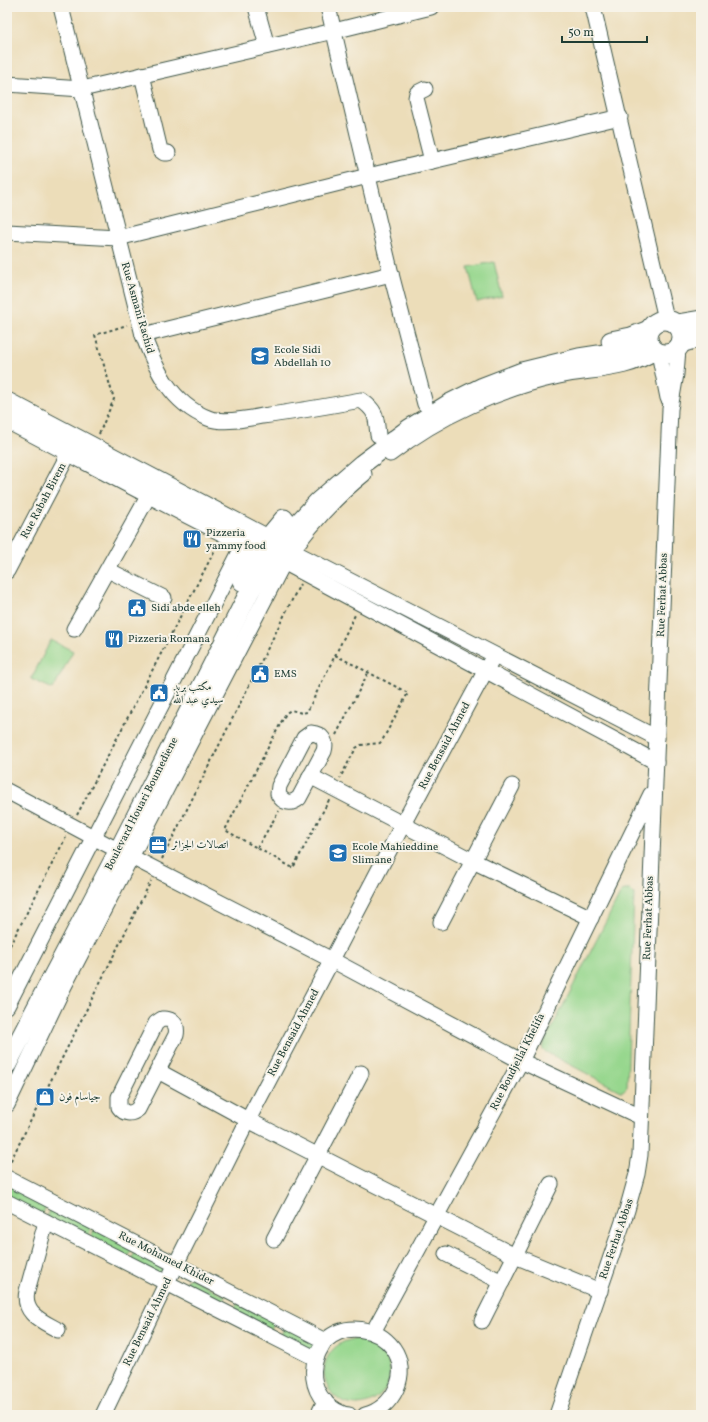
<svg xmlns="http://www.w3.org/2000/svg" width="708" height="1422" font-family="Vollkorn,Amiri,serif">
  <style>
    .green { fill: #97d78e; stroke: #5b8a61 }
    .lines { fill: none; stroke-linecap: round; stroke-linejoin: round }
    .minor-casing { stroke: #3e5548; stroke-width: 17 }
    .major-casing { stroke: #3e5548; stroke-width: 21 }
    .path { stroke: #3e5548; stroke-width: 2; stroke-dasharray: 3 3; stroke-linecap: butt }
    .minor { stroke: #fff; stroke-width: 15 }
    .major { stroke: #fff; stroke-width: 19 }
    .labels { text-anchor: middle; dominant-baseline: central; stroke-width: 4; stroke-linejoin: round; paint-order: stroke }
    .street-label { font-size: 11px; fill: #1f3d34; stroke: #f7f3e8 }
    .poi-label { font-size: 11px; fill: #1f3d34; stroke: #f7f3e8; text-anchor: start }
  </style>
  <rect width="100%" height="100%" fill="#f7f3e8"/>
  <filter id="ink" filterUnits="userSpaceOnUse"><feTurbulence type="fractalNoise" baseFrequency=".025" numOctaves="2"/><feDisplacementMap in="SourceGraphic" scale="8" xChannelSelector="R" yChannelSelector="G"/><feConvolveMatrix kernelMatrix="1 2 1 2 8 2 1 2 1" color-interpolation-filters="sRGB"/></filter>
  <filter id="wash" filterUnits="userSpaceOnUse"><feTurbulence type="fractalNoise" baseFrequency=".012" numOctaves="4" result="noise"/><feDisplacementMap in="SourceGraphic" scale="16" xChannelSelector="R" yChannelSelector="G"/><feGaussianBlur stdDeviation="0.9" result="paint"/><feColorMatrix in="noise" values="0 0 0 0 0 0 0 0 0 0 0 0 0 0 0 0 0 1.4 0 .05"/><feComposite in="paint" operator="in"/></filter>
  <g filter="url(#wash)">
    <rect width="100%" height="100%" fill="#ecddb9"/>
    <!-- green -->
    <g class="green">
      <path d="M494,262L502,296L477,302L468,267Z"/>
      <path d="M51,640L73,651L53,689L31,679Z"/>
      <path d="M625,890H630L634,894L627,1087L623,1091H620L548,1053L544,1051L542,1047L619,896L622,891Z"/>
      <path d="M7,1184L47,1205L42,1215L7,1197Z"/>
      <path d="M51,1207L92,1227L87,1238L46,1217Z"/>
      <path d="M95,1229L133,1248L127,1258L90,1239Z"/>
      <path d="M136,1250L174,1269L168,1279L131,1260Z"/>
      <path d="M189,1277L226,1296L221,1306L184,1287Z"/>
      <path d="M238,1303L275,1322L270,1332L232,1312Z"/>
      <path d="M285,1326L322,1346L317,1356L280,1337Z"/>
      <circle cx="357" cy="1372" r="33"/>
    </g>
  </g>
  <g filter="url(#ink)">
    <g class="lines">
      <!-- minor casing -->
      <g class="minor-casing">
        <g id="minor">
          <path d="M61,7L143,335C156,370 171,403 208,418C222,424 247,419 262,416C295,412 328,406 361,400C377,411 376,417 378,435"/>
          <path d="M256,7L267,46"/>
          <path d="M328,7L391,274L425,404"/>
          <path d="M593,7L666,319"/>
          <path d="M142,75L160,150L164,153H168"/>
          <path d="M7,84L82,89L334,31L431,7"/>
          <path d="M425,89L417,93L416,98L432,161"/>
          <path d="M7,232L118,238L368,176L620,117"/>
          <path d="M143,335L391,274"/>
          <path d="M659,353L668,398"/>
          <path d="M390,454C439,416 499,389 559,376C592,369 628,371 656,351"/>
          <path d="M284,547L657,738"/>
          <path d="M276,558L656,762"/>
          <path d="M108,570L164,598"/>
          <path d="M7,571L70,451"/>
          <path d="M74,629L149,495"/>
          <path d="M311,733C322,734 327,741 324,751L299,798C291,805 283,803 278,794L279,786L304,738Z"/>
          <path d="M310,776L473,861L591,918"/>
          <path d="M7,791L108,845L332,960L521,1061L641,1117"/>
          <path d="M441,922L512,786"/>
          <path d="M7,1006L245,542"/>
          <path d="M162,1019C173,1018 178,1025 176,1035L138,1109C131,1115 124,1114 119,1107V1097L156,1023Z"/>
          <path d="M158,1071L248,1120L515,1256L600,1291"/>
          <path d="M7,1105L63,988L284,562C306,530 334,498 364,474"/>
          <path d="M7,1178L325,1341"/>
          <path d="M7,1202L315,1358"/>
          <path d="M46,1222L27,1291C22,1314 42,1321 58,1330"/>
          <path d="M274,1239L361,1073"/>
          <path d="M446,1254L502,1282"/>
          <path d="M482,1321L551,1184"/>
          <path d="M373,1332L521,1061L651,794"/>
          <path d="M103,1415L166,1284L248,1120L403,824L494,655"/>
          <path d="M318,1415L325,1401"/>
          <path d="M349,1415C340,1414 331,1408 325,1402C312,1388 310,1368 319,1351C321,1348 323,1343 325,1341C345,1322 377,1327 393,1348C411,1373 393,1409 365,1415"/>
          <path d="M557,1415L627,1210L637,1174L640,1155L670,409L676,374L678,349"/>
        </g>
      </g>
      <!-- major casing -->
      <g class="major-casing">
        <g id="major">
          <circle cx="665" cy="337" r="17"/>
          <path d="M677,324L701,320"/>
          <path d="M611,341L631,337L649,330"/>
          <path d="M681,343L701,337"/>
          <path d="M7,402L277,544"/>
          <path d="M7,419C92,463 175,509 262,551"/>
          <path d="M242,581L259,549L284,519"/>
          <path d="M7,1064L119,850L250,591L279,544L318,502L362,464L409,429L449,404L483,387L522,372L579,358L651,347"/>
        </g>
      </g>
      <!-- path -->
      <g class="path">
        <path d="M99,434L114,399L95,335L127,325"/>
        <path d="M335,655L408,693L383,739L380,743L361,745L356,748L340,778"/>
        <path d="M336,735L368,673"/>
        <path d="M329,800L293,868L225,830L286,713L291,710L302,713L307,712L355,615"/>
        <path d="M77,815L217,546"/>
        <path d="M257,848L279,811"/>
        <path d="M162,859L300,584"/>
        <path d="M7,951L66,837"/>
        <path d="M8,1166L151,881"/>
      </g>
      <!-- minor -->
      <use href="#minor" class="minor"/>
      <!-- major -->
      <use href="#major" class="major"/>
    </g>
  </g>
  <!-- icons -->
  <defs>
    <g id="school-square" transform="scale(1)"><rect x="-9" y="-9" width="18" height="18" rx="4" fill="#1f6fb2" stroke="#f7f3e8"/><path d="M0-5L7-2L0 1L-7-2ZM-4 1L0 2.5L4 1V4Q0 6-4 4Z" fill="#fff"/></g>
    <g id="restaurant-square" transform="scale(1)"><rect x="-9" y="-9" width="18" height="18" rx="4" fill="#1f6fb2" stroke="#f7f3e8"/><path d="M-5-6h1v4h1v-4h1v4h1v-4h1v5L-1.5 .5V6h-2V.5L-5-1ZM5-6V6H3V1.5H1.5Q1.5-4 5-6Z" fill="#fff"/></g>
    <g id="civic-square" transform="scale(1)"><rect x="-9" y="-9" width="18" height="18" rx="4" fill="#1f6fb2" stroke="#f7f3e8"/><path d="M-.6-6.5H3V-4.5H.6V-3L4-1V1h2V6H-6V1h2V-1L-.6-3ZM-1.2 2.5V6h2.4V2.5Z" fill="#fff"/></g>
    <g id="office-square" transform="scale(1)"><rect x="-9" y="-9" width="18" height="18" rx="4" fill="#1f6fb2" stroke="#f7f3e8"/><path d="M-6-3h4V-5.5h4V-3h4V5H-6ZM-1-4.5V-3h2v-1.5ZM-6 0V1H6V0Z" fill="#fff"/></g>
    <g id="shop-square" transform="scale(1)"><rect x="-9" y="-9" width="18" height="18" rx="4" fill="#1f6fb2" stroke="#f7f3e8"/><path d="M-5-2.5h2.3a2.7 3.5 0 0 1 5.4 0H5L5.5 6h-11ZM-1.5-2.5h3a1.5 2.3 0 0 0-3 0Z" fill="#fff"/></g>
  </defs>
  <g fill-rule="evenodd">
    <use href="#school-square" x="260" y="356"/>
    <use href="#restaurant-square" x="192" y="539"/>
    <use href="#civic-square" x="137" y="608"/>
    <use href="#restaurant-square" x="114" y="639"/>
    <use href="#civic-square" x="260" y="674"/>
    <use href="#civic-square" x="159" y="693"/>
    <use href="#office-square" x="158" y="845"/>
    <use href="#school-square" x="338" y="853"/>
    <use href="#shop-square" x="45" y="1097"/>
  </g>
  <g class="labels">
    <!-- street labels -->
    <g class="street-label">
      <text transform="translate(137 308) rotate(74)">Rue Asmani Rachid</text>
      <text transform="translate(44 501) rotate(-62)">Rue Rabah Birem</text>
      <text transform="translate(663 595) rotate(-88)">Rue Ferhat Abbas</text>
      <text transform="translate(445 746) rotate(-62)">Rue Bensaid Ahmed</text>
      <text transform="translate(142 804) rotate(-63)">Boulevard Houari Boumediene</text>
      <text transform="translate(649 918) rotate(-88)">Rue Ferhat Abbas</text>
      <text transform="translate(294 1033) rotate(-62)">Rue Bensaid Ahmed</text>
      <text transform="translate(518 1062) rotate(-63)">Rue Boudjellal Khelifa</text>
      <text transform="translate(617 1239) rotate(-71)">Rue Ferhat Abbas</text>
      <text transform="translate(166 1259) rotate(27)">Rue Mohamed Khider</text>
      <text transform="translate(148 1322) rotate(-64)">Rue Bensaid Ahmed</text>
    </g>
    <!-- poi labels -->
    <g class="poi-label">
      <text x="274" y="350">Ecole Sidi<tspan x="274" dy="13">Abdellah 10</tspan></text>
      <text x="206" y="533">Pizzeria<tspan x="206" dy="13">yammy food</tspan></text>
      <text x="151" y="608">Sidi abde elleh</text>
      <text x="128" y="639">Pizzeria Romana</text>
      <text x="274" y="674">EMS</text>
      <text x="173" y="687">مكتب بريد<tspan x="173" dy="13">سيدي عبد الله</tspan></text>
      <text x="172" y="845">اتصالات الجزائر</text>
      <text x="352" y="847">Ecole Mahieddine<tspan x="352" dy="13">Slimane</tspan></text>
      <text x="59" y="1097">جياسام فون</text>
    </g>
  </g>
  <!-- margin -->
  <rect width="708" height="1422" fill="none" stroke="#f7f3e8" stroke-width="24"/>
  <!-- scale -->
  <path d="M562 36v6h85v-6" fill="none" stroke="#1f3d34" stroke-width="2"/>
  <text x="568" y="36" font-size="12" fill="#1f3d34" stroke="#f7f3e8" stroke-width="3" paint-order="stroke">50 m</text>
</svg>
